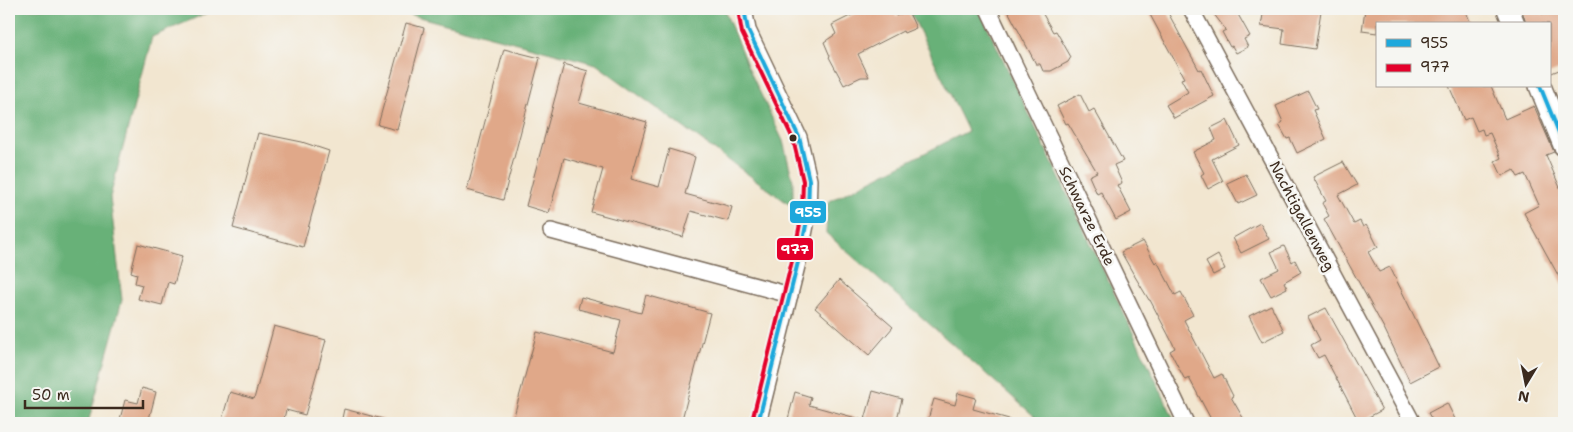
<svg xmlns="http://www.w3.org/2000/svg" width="1573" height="432" font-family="'Shantell Sans',sans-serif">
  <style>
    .forest { fill: #68b178; stroke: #526e4b }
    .building { fill: #e0a889 }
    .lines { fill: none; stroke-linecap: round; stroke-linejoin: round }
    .minor-casing { stroke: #7b6c5c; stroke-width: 18 }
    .secondary-casing { stroke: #7b6c5c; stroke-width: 24 }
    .minor { stroke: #fff; stroke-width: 15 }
    .secondary { stroke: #fff; stroke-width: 21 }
    .bus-1-casing { stroke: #f6f6f2; stroke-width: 8 }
    .bus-2-casing { stroke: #f6f6f2; stroke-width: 8 }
    .bus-1 { stroke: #1ea8dc; stroke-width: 4 }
    .bus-2 { stroke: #e4002b; stroke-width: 4 }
    .bus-dot { fill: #3b2a1e; stroke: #f6f6f2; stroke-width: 2 }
    .labels { text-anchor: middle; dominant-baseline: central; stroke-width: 5; stroke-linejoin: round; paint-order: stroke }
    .street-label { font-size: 15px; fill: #3b2a1e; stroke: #f6f6f2 }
    .line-badge { stroke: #f6f6f2; stroke-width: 2 }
    .badge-label { font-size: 14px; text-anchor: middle; font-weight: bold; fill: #fff }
  </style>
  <rect width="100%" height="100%" fill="#f6f6f2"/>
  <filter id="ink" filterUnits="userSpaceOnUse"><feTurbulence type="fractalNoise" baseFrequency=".02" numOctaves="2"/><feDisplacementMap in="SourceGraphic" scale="10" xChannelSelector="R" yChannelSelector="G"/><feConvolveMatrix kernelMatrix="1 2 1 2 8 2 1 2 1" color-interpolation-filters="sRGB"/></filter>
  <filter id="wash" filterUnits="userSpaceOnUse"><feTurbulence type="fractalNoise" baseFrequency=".0096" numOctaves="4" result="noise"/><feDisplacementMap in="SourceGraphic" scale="20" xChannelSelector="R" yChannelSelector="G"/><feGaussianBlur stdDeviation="1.12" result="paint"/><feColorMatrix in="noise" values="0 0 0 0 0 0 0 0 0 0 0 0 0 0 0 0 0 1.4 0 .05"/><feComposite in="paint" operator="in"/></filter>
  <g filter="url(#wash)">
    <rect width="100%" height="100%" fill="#f2e6d0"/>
    <!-- forest -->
    <g class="forest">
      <path d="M9,9H216L152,37L110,197L122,300L88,423H9Z"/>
      <path d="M389,9H724L747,65L783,141L793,181V207L596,64Z"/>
      <path d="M909,9H979L1176,423H1042L826,233L828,202L968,131Z"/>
    </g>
    <g id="blocks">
      <!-- building -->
      <g class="building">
        <path d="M864,9H892L896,16L908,11L916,28L904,33L903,31L858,54L869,77H861L844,85L829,57L830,56L824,42L836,34L832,25Z"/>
        <path d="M1007,9H1040L1053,32L1056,31L1071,57L1068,62L1051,71H1043L1040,64H1036Z"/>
        <path d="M1147,9H1166L1199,70L1201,69L1214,96L1174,118L1166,105L1188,92L1181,79L1184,78Z"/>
        <path d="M1210,9H1235L1250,36L1244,39L1248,47L1236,53L1232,46L1230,47L1222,32L1226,30Z"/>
        <path d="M1264,9H1302L1321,11L1315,49L1282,44L1284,29L1261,26Z"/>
        <path d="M1365,9H1465L1471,24H1377V33L1362,31Z"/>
        <path d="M1527,9H1540L1542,14L1564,9V68L1549,74V24H1526L1522,10Z"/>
        <path d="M406,23L424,28L397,130L378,125Z"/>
        <path d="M504,49L540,58L503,200L467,190Z"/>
        <path d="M564,64L588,71L579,103L647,122L631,179L659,187L669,149L695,157L685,194L732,207L728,221L691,211L683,237L591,212L603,169L564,158L549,213L526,206Z"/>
        <path d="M1449,86H1491L1505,119L1534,106L1554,152L1546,155L1564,197V286L1524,213L1539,205L1525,174L1518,177L1514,170L1502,176L1495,161L1501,158L1490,133L1484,135L1482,129L1477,131L1471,117L1464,120Z"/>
        <path d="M1308,91L1317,109L1313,110L1326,139L1297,153L1290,138L1287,139L1279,125L1283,122L1276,106Z"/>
        <path d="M1080,94L1089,112L1094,109L1123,161L1114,165L1122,183L1117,185L1131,212L1116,220L1101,192L1097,194L1089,176L1097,172L1068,123L1066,124L1057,106Z"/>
        <path d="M1227,120L1239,145L1212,159L1223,181L1208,189L1201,175L1204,173L1193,152L1216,140L1211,128Z"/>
        <path d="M258,133L302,142L329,151L303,247L233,228Z"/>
        <path d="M1343,162L1357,185L1338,195L1354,224L1360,221L1363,227L1366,225L1370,231L1378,247L1368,252L1379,272L1390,267L1439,367L1410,382L1385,330L1324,219L1329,216L1322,203L1326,201L1313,177Z"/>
        <path d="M1246,174L1257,195L1238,204L1227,183Z"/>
        <path d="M1260,223L1269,239L1241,253L1233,238Z"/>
        <path d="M1143,241L1155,263L1157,261L1175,295L1181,292L1193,315L1184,320L1214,378L1222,374L1233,396L1231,397L1246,423H1213L1189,378L1185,380L1170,351L1175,348L1170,338L1150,300H1149L1134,275L1121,252Z"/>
        <path d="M138,244L182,256L174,284L168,282L162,305L138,299L142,285L135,283L137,274L131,272Z"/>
        <path d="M1284,246L1292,262L1295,260L1301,272L1284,282L1287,288L1271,296L1261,278L1279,269L1271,252Z"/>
        <path d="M1218,255L1225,269L1213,275L1206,262Z"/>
        <path d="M839,280L893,327L869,355L815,308Z"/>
        <path d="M646,295L710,313L681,423H512L537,332L613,352L621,320L578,309L581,297L641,313Z"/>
        <path d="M1271,305L1284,331L1262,342L1249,316Z"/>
        <path d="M1326,308L1382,410L1359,422L1324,355L1318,358L1311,345L1320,340L1308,317Z"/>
        <path d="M274,326L326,340L305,415L286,410L283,423H221L230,392L254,399Z"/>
        <path d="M142,388L156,392L148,423H119L125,400L138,403Z"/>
        <path d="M873,391L902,399L896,423H864Z"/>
        <path d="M795,392L811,397L809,405L860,419V423H787Z"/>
        <path d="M958,393L976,398L973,409L1009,419L1008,423H927L934,399L955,405Z"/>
        <path d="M1447,403L1457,423H1434L1428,413Z"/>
        <path d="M344,409L383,419L382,423H341Z"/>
      </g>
    </g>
  </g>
  <g filter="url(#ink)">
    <use href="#blocks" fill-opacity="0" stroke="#7b6c5c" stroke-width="1"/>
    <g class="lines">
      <!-- minor casing -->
      <g class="minor-casing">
        <g id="minor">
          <path d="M744,9L748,30L799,137L809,180L808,215L801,250L758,423"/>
          <path d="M988,9L1186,423"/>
          <path d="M1191,9L1413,423"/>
          <path d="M551,231L790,295"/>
        </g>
      </g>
      <!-- secondary casing -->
      <g class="secondary-casing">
        <g id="secondary">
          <path d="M1508,9L1514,24"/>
          <path d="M1540,86L1564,145"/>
        </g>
      </g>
      <!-- minor -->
      <use href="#minor" class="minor"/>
      <!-- secondary -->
      <use href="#secondary" class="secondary"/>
      <!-- bus-1 casing -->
      <g class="bus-1-casing">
        <g id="bus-1">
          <path d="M744,9L748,30L799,137L809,180L808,215L801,250L758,423"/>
          <path d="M1540,86L1564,145"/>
        </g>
      </g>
      <!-- bus-2 casing -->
      <g class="bus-2-casing">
        <path id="bus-2" d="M738,10L742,33L793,139L803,181L802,214L795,249L752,421"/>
      </g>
      <!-- bus-1 -->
      <use href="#bus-1" class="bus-1"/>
      <!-- bus-2 -->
      <use href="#bus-2" class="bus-2"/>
    </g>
  </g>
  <!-- markers -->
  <circle class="bus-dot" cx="793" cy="138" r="4.5"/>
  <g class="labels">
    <!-- street labels -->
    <g class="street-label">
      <text transform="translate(1087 216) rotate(64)">Schwarze Erde</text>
      <text transform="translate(1302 216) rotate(62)">Nachtigallenweg</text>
    </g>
  </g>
  <g class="line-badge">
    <rect x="789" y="200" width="38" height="24" rx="5" fill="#1ea8dc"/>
    <rect x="776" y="237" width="38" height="24" rx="5" fill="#e4002b"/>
  </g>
  <g class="badge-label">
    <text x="808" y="217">955</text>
    <text x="795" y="254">977</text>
  </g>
  <!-- margin -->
  <rect width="1573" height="432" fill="none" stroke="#f6f6f2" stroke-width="30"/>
  <!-- legend -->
  <rect x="1376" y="22" width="175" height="65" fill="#f6f6f2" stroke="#aba49d"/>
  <rect x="1386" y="39" width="25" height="8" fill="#1ea8dc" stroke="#aba49d"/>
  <text x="1420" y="48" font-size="15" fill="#3b2a1e">955</text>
  <rect x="1386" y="64" width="25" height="8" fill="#e4002b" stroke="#aba49d"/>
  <text x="1420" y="72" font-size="15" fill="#3b2a1e">977</text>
  <!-- north arrow -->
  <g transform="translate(1526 384) rotate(190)" stroke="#f6f6f2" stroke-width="4" paint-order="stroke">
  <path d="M0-4L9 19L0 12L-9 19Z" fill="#3b2a1e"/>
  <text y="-8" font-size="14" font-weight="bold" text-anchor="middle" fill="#3b2a1e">N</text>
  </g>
  <!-- scale -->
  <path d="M25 400v8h118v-8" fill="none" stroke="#3b2a1e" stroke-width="2.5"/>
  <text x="32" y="400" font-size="15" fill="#3b2a1e" stroke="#f6f6f2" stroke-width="4" paint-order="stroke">50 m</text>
</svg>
